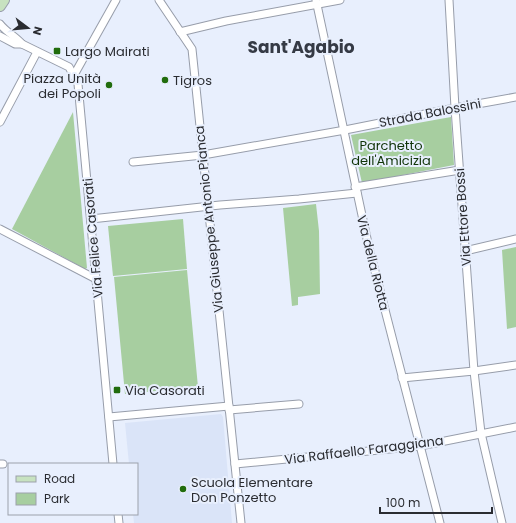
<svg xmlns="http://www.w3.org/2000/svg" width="516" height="523" font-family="Poppins,sans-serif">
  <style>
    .built { fill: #dae4f8 }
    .green { fill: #a7cea0 }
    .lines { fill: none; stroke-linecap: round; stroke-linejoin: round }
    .street-casing { stroke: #979daa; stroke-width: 9 }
    .secondary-casing { stroke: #979daa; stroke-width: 12 }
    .street { stroke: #fff; stroke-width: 7 }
    .secondary { stroke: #c7e2c0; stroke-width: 10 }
    .poi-dot { fill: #216c0d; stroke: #e8effd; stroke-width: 1.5 }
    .labels { text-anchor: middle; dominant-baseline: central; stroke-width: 4; stroke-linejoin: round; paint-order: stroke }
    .poi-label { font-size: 13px; fill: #2a2c31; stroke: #e8effd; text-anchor: start }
    .street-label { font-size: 13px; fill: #2a2c31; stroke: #e8effd }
    .park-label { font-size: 13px; fill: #103408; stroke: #e8effd }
    .district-label { font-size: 17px; font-weight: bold; fill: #353a45; stroke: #e8effd }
  </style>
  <rect width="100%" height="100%" fill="#e8effd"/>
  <!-- built -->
  <path class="built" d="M221,414L223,417L232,523H134L133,514H137V464H129L125,423Z"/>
  <!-- green -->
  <g class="green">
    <path d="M73,112L87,268L85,269L12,229Z"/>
    <path d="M451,117L454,165L362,183L351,135Z"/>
    <path d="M316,204L319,231L320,294L298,297V305L292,306L283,208Z"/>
    <path d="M183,219L187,269L113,276L108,226Z"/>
    <path d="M516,247V327L507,329L502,250Z"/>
    <path d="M187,270L198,387L125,394L114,277Z"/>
  </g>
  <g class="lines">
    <!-- street casing -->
    <g class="street-casing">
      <g id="street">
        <path d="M159,0L192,49L241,523"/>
        <path d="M316,0L369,248L440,523"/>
        <path d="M449,0L455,108L474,371L481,433L502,523"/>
        <path d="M0,24C6,32 15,36 22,44"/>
        <path d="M180,32L226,21L340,0"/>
        <path d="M0,36L15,44H22L69,67L78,84L113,464"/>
        <path d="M74,75L116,0"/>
        <path d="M0,122L37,52"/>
        <path d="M133,162L203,155L345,130L455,108L516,97"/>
        <path d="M355,187L460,170"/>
        <path d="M91,219L220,205L299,199L357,193"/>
        <path d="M0,229L96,279"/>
        <path d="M465,251L516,239"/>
        <path d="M402,378L474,371L516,365"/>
        <path d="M229,410L299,404"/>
        <path d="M109,417L229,406"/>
        <path d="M0,464H3"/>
        <path d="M235,464L420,446L516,427"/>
        <path d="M118,514L119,523"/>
      </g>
    </g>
    <!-- secondary casing -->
    <g class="secondary-casing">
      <path id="secondary" d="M0,6L4,0"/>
    </g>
    <!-- street -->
    <use href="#street" class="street"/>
    <!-- secondary -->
    <use href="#secondary" class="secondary"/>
  </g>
  <!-- markers -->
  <g class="poi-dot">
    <rect x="53" y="47" width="8" height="8" rx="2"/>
    <circle cx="165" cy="80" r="4"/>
    <circle cx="109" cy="85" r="4"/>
    <rect x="113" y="386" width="8" height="8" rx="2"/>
    <circle cx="183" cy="489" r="4"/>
  </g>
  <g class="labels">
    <!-- poi labels -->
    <g class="poi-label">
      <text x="65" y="51">Largo Mairati</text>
      <text x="101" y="78" text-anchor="end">Piazza Unità<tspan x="101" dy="15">dei Popoli</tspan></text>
      <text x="173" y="80">Tigros</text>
      <text x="125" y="390">Via Casorati</text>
      <text x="191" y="482">Scuola Elementare<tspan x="191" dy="15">Don Ponzetto</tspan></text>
    </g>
    <!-- street labels -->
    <g class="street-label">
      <text transform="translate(430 113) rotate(-11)">Strada Balossini</text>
      <text transform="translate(463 217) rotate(-94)">Via Ettore Bossi</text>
      <text transform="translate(209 219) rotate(-96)">Via Giuseppe Antonio Pianca</text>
      <text transform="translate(93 238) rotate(-95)">Via Felice Casorati</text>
      <text transform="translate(373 263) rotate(76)">Via della Riotta</text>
      <text transform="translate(364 450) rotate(-7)">Via Raffaello Faraggiana</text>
    </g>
    <!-- park labels -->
    <g class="park-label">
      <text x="391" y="145">Parchetto<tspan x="391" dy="15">dell'Amicizia</tspan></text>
    </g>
    <!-- district labels -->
    <g class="district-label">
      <text x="301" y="47">Sant'Agabio</text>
    </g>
  </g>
  <!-- legend -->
  <rect x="8" y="463" width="130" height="52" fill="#e8effd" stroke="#9ca1ab"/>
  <rect x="16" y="476" width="20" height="6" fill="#c7e2c0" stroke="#9ca1ab"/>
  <text x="44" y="483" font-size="12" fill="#2a2c31">Road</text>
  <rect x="16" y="493" width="20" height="12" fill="#a7cea0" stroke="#9ca1ab"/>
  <text x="44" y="503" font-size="12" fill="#2a2c31">Park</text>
  <!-- north arrow -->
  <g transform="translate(28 28) rotate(106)" stroke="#e8effd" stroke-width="3" paint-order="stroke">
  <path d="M0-3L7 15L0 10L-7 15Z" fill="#2a2c31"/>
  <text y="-6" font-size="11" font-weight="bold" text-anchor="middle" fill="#2a2c31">N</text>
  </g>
  <!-- scale -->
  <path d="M380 507v6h112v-6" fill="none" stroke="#2a2c31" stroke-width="2"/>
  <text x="386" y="507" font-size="12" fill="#2a2c31" stroke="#e8effd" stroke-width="3" paint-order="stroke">100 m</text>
</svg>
